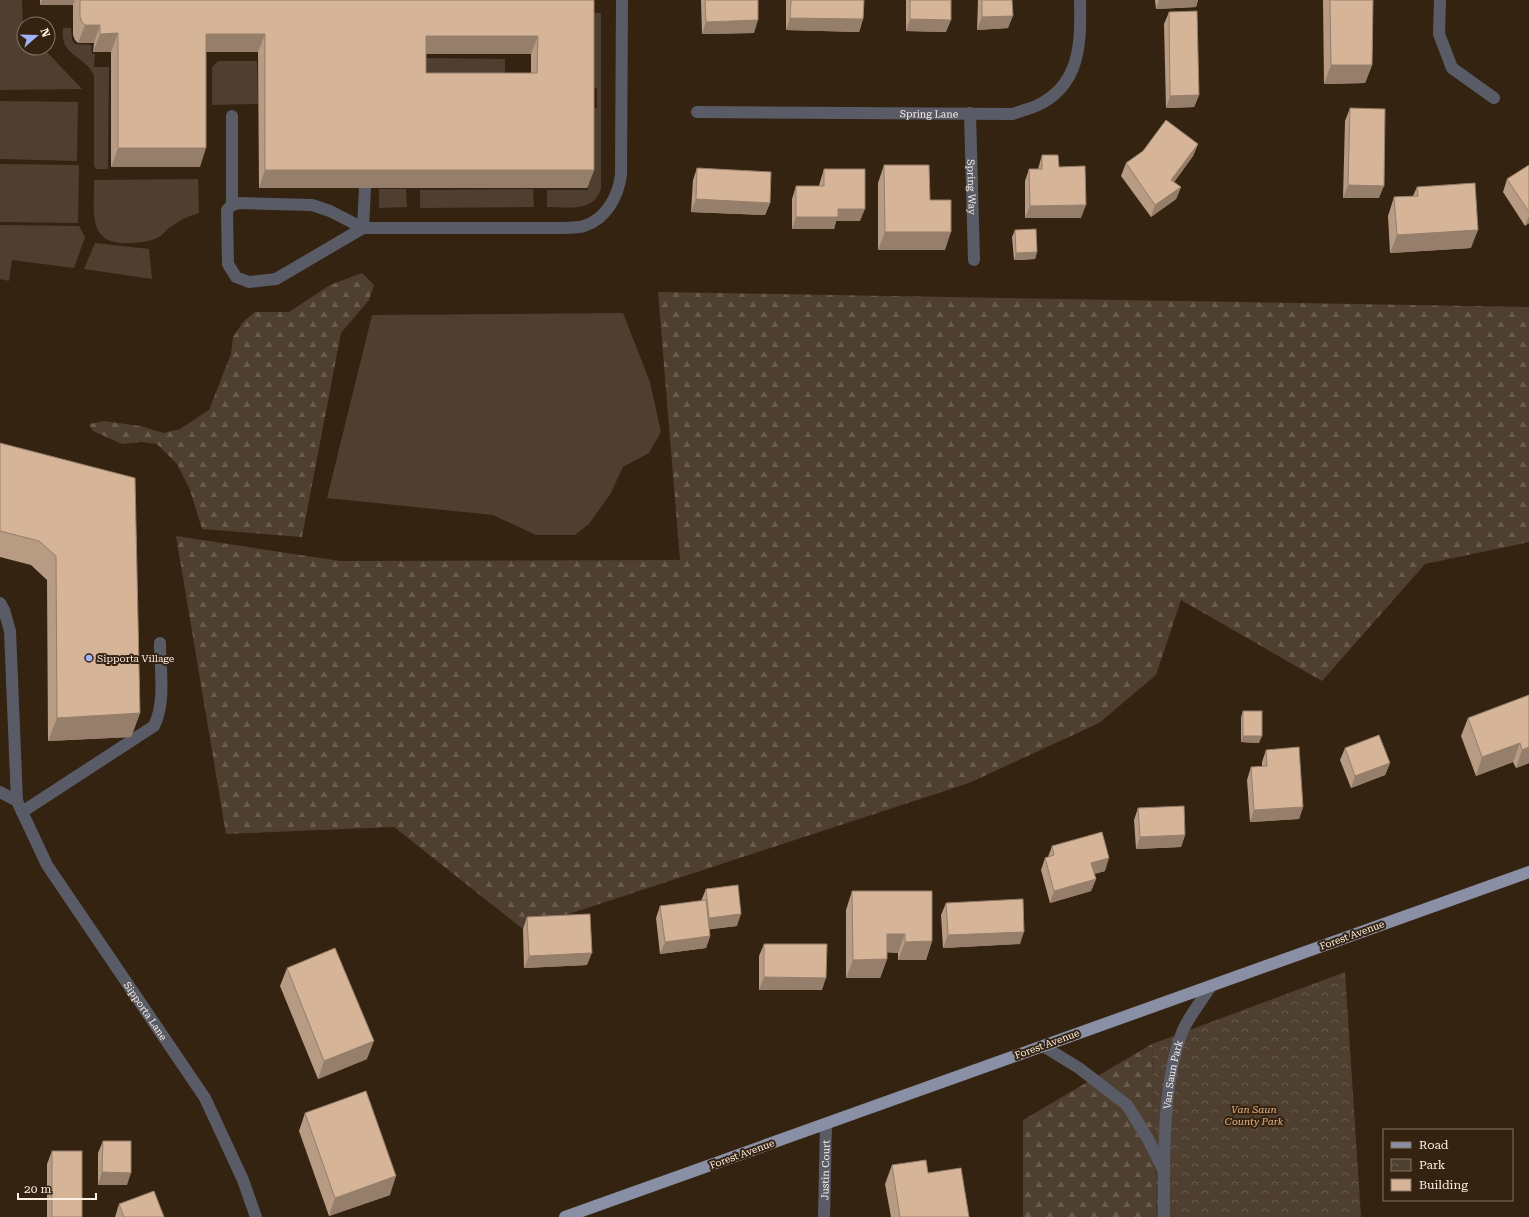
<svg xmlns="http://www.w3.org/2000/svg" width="1529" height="1217" font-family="'Roboto Serif',serif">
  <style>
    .grass { fill: #4f3f30 }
    .forest { fill: url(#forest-firs) }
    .park { fill: url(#park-crowns) }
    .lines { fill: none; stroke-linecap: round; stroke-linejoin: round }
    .service { stroke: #595c67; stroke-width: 12 }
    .minor { stroke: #595c67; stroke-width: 12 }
    .primary { stroke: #8990a6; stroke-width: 12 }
    .wall { fill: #b79b83; fill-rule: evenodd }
    .shaded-wall { fill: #957e6a }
    .building { fill: #d5b498; stroke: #957e6a; fill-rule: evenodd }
    .poi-dot { fill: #a0b3fd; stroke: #352311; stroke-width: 1.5 }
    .labels { text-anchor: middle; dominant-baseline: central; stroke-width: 4; stroke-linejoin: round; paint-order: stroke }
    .street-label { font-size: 10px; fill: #fcf0e5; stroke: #352311 }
    .poi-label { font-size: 10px; fill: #fcf0e5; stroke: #352311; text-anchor: start }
    .park-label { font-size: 10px; font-style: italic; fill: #e6b486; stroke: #352311 }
  </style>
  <defs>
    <pattern id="forest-firs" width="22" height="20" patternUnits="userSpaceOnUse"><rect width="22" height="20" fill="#4f3f30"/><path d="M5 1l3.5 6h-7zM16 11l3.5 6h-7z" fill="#695b4e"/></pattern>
    <pattern id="park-crowns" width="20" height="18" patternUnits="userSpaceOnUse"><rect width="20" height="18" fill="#4f3f30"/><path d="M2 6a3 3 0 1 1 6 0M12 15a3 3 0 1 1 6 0" fill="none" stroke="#695b4e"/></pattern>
  </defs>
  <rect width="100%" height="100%" fill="#352311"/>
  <!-- grass -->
  <g class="grass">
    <path d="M0,0H22L24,48H43L82,89L0,90Z"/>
    <path d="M588,13H601V188C595,213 567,207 547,207V190H588V108H597V88H588Z"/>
    <path d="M63,28H71L72,40L75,44L91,45L92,54H95L94,67H109L108,169H96L94,166V76C86,55 59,57 63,28Z"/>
    <path d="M422,58L505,59V85L422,88Z"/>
    <path d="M218,61H257L258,104L212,105V67Z"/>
    <path d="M0,101L78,102L77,161L0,159Z"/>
    <path d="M0,164L79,165L78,223L0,222Z"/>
    <path d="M198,179L199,213C188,216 178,221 169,228C165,231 162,236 157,238C149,242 137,243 127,243C86,244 95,210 94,180Z"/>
    <path d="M379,189H406L407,207L379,208Z"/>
    <path d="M533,189L534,207L420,208V190Z"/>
    <path d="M0,225L79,226L85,237L74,268L12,260L9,281L0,279Z"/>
    <path d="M95,243L149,249L152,279L84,269Z"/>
    <path d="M623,313L650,382L661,432L649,453L623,467L611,493L589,524L575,535H536L493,515L327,498L372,315Z"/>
  </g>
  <!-- forest -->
  <g class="forest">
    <path d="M362,273L374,285L369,300L341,333L302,537L202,529L190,490L177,464L157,444L141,442L122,444L93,431L89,424L104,421L140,426L164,433L180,429L209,410L231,354L233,337L243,322L255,312H289L330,285Z"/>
    <path d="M658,292L1529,307V542L1425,564L1322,681L1181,600L1156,675L1099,723L969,783L523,929L394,827L226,834L176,536L340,561L680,560Z"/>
    <path d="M1152,1044L1157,1217H1023V1120Z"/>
  </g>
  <!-- park -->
  <path class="park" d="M1345,972L1361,1217H1157L1152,1044Z"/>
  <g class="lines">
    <!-- service -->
    <g class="service">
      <path d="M232,116V205"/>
      <path d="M363,228L276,279L249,282L236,277L228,264L227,210L232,205L240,203L312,205L330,211L363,228H565C571,227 578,228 584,226C606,219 618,197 621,175L622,0"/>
      <path d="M363,228L365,188"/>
      <path d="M0,603L4,610L10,631L17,801"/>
      <path id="s1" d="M0,792L17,801L47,865L205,1098L243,1180L256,1217"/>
      <path d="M22,812L154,726C166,702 160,669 160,643"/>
    </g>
    <!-- minor -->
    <g class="minor">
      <path d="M1440,0L1439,34L1452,68L1494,98"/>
      <path id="s2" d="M697,112L1013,114C1020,111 1029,109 1036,106C1081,86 1081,42 1080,0"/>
      <path id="s3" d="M970,113L974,260"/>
      <path d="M1043,1046L1079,1068L1127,1105L1148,1139L1164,1171"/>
      <path id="s4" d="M824,1217L826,1124"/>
      <path id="s5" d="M1164,1217C1164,1161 1162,1081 1183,1030C1190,1015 1202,1000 1211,986"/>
    </g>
    <!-- primary -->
    <path class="primary" d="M565,1217L1529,872"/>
  </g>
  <!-- wall -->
  <g class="wall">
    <path d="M40,0H594V170L587,188H259L258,52H206L200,167H111V52H93L94,43H78L75,40L73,35V5H40ZM426,54H531V73H426Z"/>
    <path d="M701,0H758L754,33L702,34Z"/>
    <path d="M786,0H864L863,19L859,32L786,30Z"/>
    <path d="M906,0H951L946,32L906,31Z"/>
    <path d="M978,0H1012L1008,28L977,30Z"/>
    <path d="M1155,0H1198L1196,7L1156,9Z"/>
    <path d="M1323,0H1373L1372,65L1365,83L1324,84Z"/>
    <path d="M1169,12L1199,95L1194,107L1166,108L1164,24Z"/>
    <path d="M1350,108L1379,198H1343L1345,121Z"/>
    <path d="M1198,144L1193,156L1174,182L1181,187L1176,199L1151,217L1121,176L1126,163Z"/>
    <path d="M1042,155L1059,167L1081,218H1025V181L1029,169H1038Z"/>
    <path d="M884,165L930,200L945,250H878V183Z"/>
    <path d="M1529,165V223L1525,226L1503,192L1507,179Z"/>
    <path d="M697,168L770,203L765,215L691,212L693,180Z"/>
    <path d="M824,169L860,221H836L834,229H792V199L796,186H819L820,182Z"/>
    <path d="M1417,187L1471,248L1390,253L1388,216L1394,197L1413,196Z"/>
    <path d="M1015,230L1037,252L1035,259L1014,260L1012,237Z"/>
    <path d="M0,443L140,713L131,737L48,741L47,580L31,565L0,557Z"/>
    <path d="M1529,695V763L1516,768L1513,762L1476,776L1461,736L1468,718Z"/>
    <path d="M1243,711L1259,743L1241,742V717Z"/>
    <path d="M1345,748L1390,763L1385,775L1351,788L1340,760Z"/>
    <path d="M1266,750L1303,807L1299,819L1250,822L1247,780L1251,767H1262V762Z"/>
    <path d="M1138,808L1185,835L1181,847L1136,849L1134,820Z"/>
    <path d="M1052,846L1105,871L1094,874L1096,879L1091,891L1050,903L1041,870L1045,858L1048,857Z"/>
    <path d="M706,889L737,926L709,929L710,936L706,948L660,954L656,918L660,906L701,901Z"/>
    <path d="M852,891L932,941L926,960H898V953L887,952V959L880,978H846V910Z"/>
    <path d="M946,903L1020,944L943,948L941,915Z"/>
    <path d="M527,917L587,965L524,968L523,929Z"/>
    <path d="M764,944L822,990H759V956Z"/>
    <path d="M287,968L367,1059L318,1079L280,986Z"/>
    <path d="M305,1113L390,1195L329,1216L299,1131Z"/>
    <path d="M103,1141L127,1185H98V1153Z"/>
    <path d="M52,1151L82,1217H47V1164Z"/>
    <path d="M892,1165L928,1173L969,1217H891L885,1184Z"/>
    <path d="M119,1204L164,1217H115Z"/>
  </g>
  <!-- shaded-wall -->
  <g class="shaded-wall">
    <path d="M42,0H75L73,5H40Z"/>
    <path d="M1159,0H1198L1196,7L1156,9Z"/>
    <path d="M1013,16L1008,28L977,30L982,17Z"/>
    <path d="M790,18L863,19L859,32L786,30Z"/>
    <path d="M910,19L951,20L946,32L906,31Z"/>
    <path d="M758,20L754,33L702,34L706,22Z"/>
    <path d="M85,25H100L94,43H78Z"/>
    <path d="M118,33L111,52H93L100,34Z"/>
    <path d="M206,34H265L258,52H199Z"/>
    <path d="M426,36H538L531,54H419Z"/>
    <path d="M1331,65H1372L1365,83L1324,84Z"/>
    <path d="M1199,95L1194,107L1166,108L1170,96Z"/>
    <path d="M1198,144L1193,156L1167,192L1171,180Z"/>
    <path d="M118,148H206L200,167H111Z"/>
    <path d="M265,170H594L587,188H259Z"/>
    <path d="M1348,185L1384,186L1379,198H1343Z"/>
    <path d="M1181,187L1176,199L1151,217L1155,205Z"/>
    <path d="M696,199L770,203L765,215L691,212Z"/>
    <path d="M1086,205L1081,218H1025L1030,206Z"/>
    <path d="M838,209H865L860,221H836L834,229H792L796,217Z"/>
    <path d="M1529,216V223L1525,226Z"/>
    <path d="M1478,230L1471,248L1390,253L1397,235Z"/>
    <path d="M885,232H951L945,250H878Z"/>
    <path d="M1037,252L1035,259L1014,260L1016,253Z"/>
    <path d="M140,713L131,737L48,741L57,718Z"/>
    <path d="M1243,736H1262L1259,743L1241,742Z"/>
    <path d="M1520,743L1513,762L1476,776L1482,757Z"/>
    <path d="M1529,747V763L1516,768L1522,750Z"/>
    <path d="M1390,763L1385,775L1351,788L1355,776Z"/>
    <path d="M1303,807L1299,819L1250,822L1254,810Z"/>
    <path d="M1185,835L1181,847L1136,849L1140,837Z"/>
    <path d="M1109,858L1105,871L1087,876L1091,863Z"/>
    <path d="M1096,879L1091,891L1050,903L1054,891Z"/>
    <path d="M741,914L737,926L705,930L709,918Z"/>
    <path d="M1024,932L1020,944L943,948L948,935Z"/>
    <path d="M887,934H905L898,953L880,952Z"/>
    <path d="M710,936L706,948L660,954L665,942Z"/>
    <path d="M932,941L926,960H898L905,942Z"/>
    <path d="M592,953L587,965L524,968L529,956Z"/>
    <path d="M887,959L880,978H846L853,960Z"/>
    <path d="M764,977L826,978L822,990H759Z"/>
    <path d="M374,1041L367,1059L318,1079L324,1061Z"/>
    <path d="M102,1172L131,1173L127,1185H98Z"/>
    <path d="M396,1176L390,1195L329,1216L335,1198Z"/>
  </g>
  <!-- building -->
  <g class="building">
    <path d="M80,0H594V170H265V34H206V148H118V33L100,34V25H85L82,22L80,17ZM426,36H538L537,73H426Z"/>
    <path d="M705,0H758V20L706,22Z"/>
    <path d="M791,0H864L863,19L790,18Z"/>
    <path d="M910,0H951V20L910,19Z"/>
    <path d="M982,0H1012L1013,16L982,17Z"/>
    <path d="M1330,0H1373L1372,65H1331Z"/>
    <path d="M1197,11L1199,95L1170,96L1169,12Z"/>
    <path d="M1350,108L1385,109L1384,186L1348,185Z"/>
    <path d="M1166,120L1198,144L1171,180L1181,187L1155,205L1126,163L1143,151Z"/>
    <path d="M1042,155H1058L1059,167L1085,166L1086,205L1030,206L1029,169H1042Z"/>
    <path d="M884,165H929L930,200H951V232H885Z"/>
    <path d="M1529,165V212L1507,179Z"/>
    <path d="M697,168L771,172L770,203L696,199Z"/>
    <path d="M824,169H865V209H838V217H796V186H824Z"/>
    <path d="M1475,183L1478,230L1397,235L1394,197L1418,196L1417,187Z"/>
    <path d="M1036,229L1037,252L1016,253L1015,230Z"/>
    <path d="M0,443L135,478L140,713L57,718L56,556L39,541L0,531Z"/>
    <path d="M1529,695V747L1522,750L1520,743L1482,757L1468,718Z"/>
    <rect x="1243" y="711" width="19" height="25"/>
    <path d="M1379,735L1390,763L1355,776L1345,748Z"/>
    <path d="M1299,747L1303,807L1254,810L1251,767L1267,766L1266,750Z"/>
    <path d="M1184,806L1185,835L1140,837L1138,808Z"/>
    <path d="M1102,832L1109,858L1091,863L1096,879L1054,891L1045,858L1054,855L1052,846Z"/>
    <path d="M738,885L741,914L709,918L706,889Z"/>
    <path d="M852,891H932V941L905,942V934H887V959L853,960Z"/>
    <path d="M1023,899L1024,932L948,935L946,903Z"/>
    <path d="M706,900L710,936L665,942L660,906Z"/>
    <path d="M590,914L592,953L529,956L527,917Z"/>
    <path d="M764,944H827L826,978L764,977Z"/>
    <path d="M335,948L374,1041L324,1061L287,968Z"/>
    <path d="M366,1091L396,1176L335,1198L305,1113Z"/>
    <path d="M103,1141H131V1173L102,1172Z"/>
    <rect x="52" y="1151" width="30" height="66"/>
    <path d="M926,1160L928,1173L961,1168L969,1217H900L892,1165Z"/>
    <path d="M154,1191L164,1217H124L119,1204Z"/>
  </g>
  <!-- markers -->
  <circle class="poi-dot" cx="89" cy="658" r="4"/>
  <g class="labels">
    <!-- street labels -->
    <g class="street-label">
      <text stroke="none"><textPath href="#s2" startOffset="232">Spring Lane</textPath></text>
      <text stroke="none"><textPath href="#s3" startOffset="74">Spring Way</textPath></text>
      <text transform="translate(1352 935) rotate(-20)">Forest Avenue</text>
      <text stroke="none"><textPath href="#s1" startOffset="266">Sipporta Lane</textPath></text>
      <text transform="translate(1047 1044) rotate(-20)">Forest Avenue</text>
      <text stroke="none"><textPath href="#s5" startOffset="143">Van Saun Park</textPath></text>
      <text transform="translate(742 1154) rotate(-20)">Forest Avenue</text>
      <text stroke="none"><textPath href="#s4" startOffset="47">Justin Court</textPath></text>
    </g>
    <!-- poi labels -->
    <g class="poi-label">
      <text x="97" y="658">Sipporta Village</text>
    </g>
    <!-- park labels -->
    <g class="park-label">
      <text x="1254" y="1109">Van Saun<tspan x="1254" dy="12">County Park</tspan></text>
    </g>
  </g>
  <!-- legend -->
  <rect x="1383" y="1129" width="130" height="72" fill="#352311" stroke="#857566"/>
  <rect x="1391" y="1142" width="20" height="6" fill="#8990a6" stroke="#857566"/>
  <text x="1419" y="1149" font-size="12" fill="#fcf0e5">Road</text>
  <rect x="1391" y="1159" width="20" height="12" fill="url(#park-crowns)" stroke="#857566"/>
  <text x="1419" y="1169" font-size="12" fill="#fcf0e5">Park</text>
  <rect x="1391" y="1179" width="20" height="12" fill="#d5b498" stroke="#857566"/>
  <text x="1419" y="1189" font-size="12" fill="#fcf0e5">Building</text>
  <!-- north arrow -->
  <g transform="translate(36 36) rotate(70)"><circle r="19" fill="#352311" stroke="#857566"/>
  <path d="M0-3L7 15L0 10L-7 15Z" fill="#a0b3fd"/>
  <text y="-6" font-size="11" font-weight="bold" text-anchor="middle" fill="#fcf0e5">N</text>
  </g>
  <!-- scale -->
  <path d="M18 1193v6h78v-6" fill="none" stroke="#fcf0e5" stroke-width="2"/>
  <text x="24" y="1193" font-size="12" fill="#fcf0e5" stroke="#352311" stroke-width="3" paint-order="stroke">20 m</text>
</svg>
